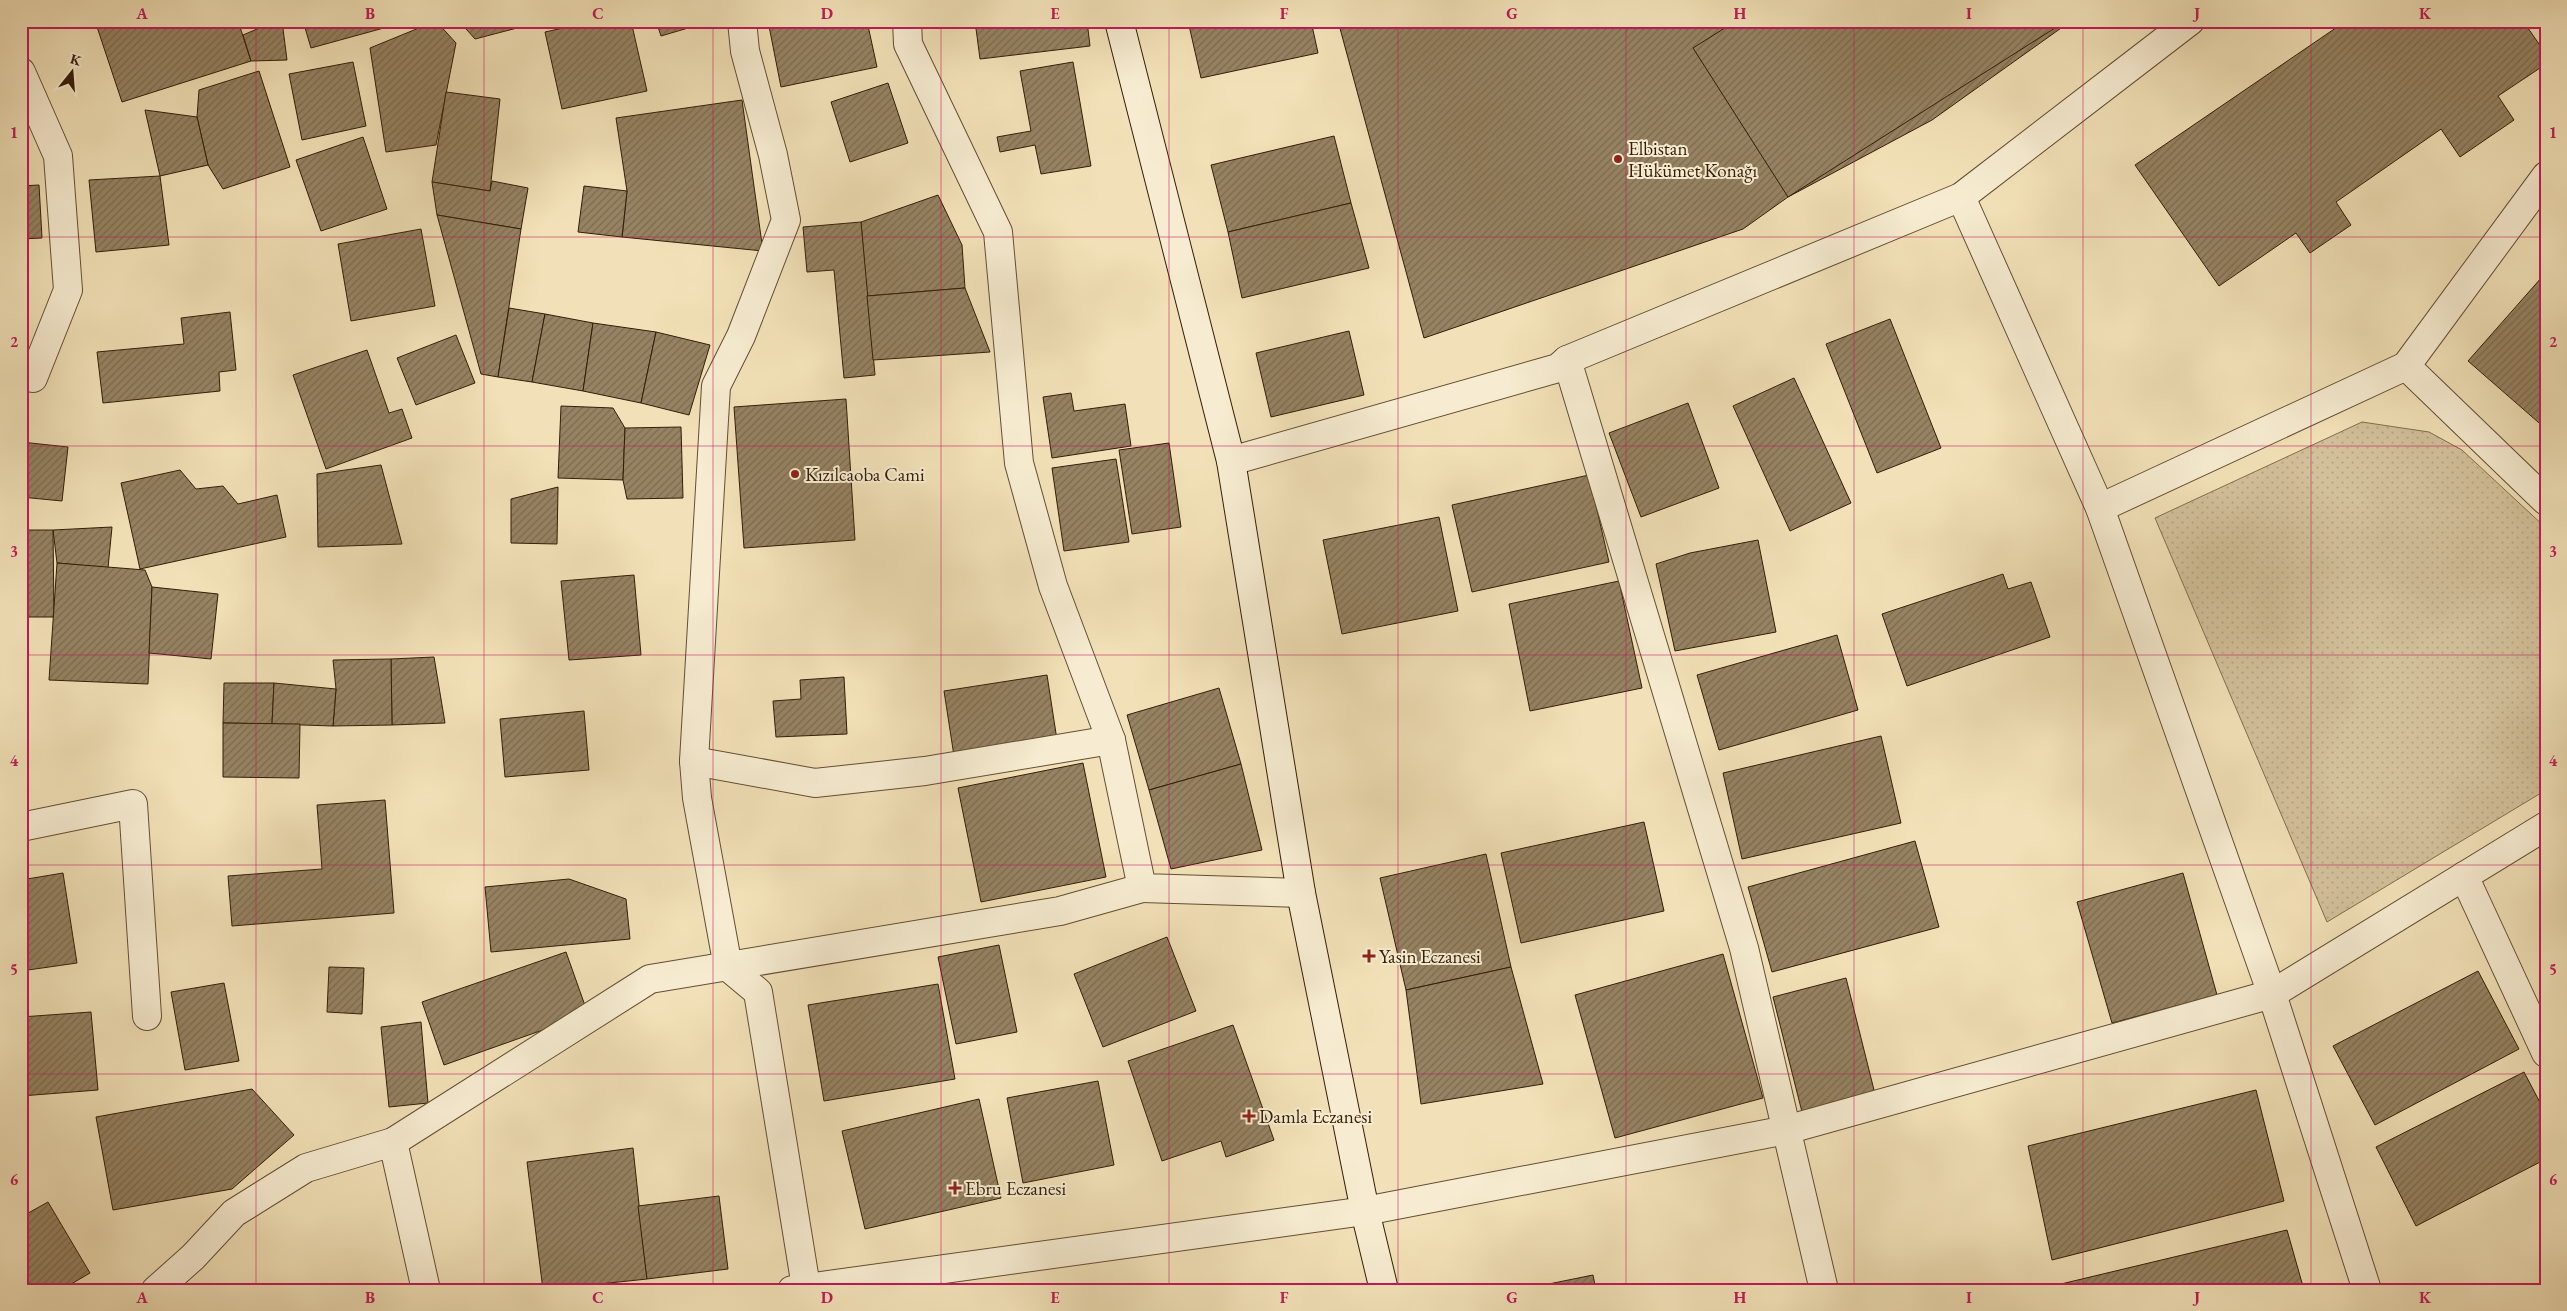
<svg xmlns="http://www.w3.org/2000/svg" width="2567" height="1311" font-family="'EB Garamond',serif">
  <style>
    .park { fill: url(#park-dots); stroke: #826e50 }
    .building { fill: url(#building-hatch); stroke: #331d07 }
    .lines { fill: none; stroke-linecap: round; stroke-linejoin: round }
    .minor-casing { stroke: #634e33; stroke-width: 30 }
    .secondary-casing { stroke: #331d07; stroke-width: 30 }
    .minor { stroke: #f7ecd1; stroke-width: 28 }
    .secondary { stroke: #f7ecd1; stroke-width: 28 }
    .grid { fill: none; stroke: #c2185b; stroke-width: 1; stroke-opacity: 0.55 }
    .poi-dot { fill: #8f2418; stroke: #f7ecd1; stroke-width: 2 }
    .labels { text-anchor: middle; dominant-baseline: central; stroke-width: 4; stroke-linejoin: round; paint-order: stroke }
    .poi-label { font-size: 19px; fill: #331d07; stroke: #f7ecd1; text-anchor: start }
    .neatline { fill: none; stroke: #c2185b; stroke-width: 2 }
    .grid-label { font-size: 16px; text-anchor: middle; font-weight: bold; fill: #c2185b }
  </style>
  <defs>
    <pattern id="park-dots" width="8" height="8" patternUnits="userSpaceOnUse" patternTransform="scale(1.25)"><rect width="8" height="8" fill="#d2c09a"/><path d="M2 2h.1M6 6h.1" fill="none" stroke="#b5a583" stroke-width="1.8" stroke-linecap="round"/></pattern>
    <pattern id="building-hatch" width="6" height="6" patternUnits="userSpaceOnUse" patternTransform="scale(1.25)"><rect width="6" height="6" fill="#968363"/><path d="M-1 1l2-2M0 6l6-6M5 7l2-2" fill="none" stroke="#7b6b50"/></pattern>
  </defs>
  <rect width="100%" height="100%" fill="#f2e1b8"/>
  <filter id="stains"><feTurbulence type="fractalNoise" baseFrequency=".004" numOctaves="4"/><feColorMatrix values="0 0 0 0 .2 0 0 0 0 .09 0 0 0 0 .02 0 0 0 .5 -.17"/></filter>
  <radialGradient id="worn" r=".72"><stop offset=".6" stop-color="#630" stop-opacity="0"/><stop offset="1" stop-color="#630" stop-opacity=".3"/></radialGradient>
  <!-- park -->
  <path class="park" d="M2362,422L2429,432L2462,450L2546,528V790L2327,922L2155,518Z"/>
  <!-- building -->
  <g class="building">
    <path d="M95,21H238L251,61L122,102Z"/>
    <path d="M276,21H282L287,60L251,61L243,35Z"/>
    <path d="M303,21H402V23L311,48Z"/>
    <path d="M436,21L456,43L436,145L386,152L370,48Z"/>
    <path d="M459,21H544L475,39Z"/>
    <path d="M595,21H631L647,91L562,109L545,32Z"/>
    <path d="M656,21H712L661,36Z"/>
    <path d="M768,21H867L877,67L781,87Z"/>
    <path d="M975,21H1087L1090,46L980,59Z"/>
    <path d="M1188,21H1311L1318,53L1201,78Z"/>
    <path d="M1338,21H2071L1932,120L1788,197L1743,229L1424,338Z"/>
    <path d="M1736,21H2066L1788,197L1693,48Z"/>
    <path d="M2346,21H2523L2546,54V64L2498,96L2514,120L2460,157L2441,129L2336,202L2351,225L2310,253L2296,233L2219,286L2135,165Z"/>
    <path d="M353,62L366,126L302,140L289,74Z"/>
    <path d="M1073,62L1091,166L1041,174L1035,145L1000,152L997,137L1031,131L1020,71Z"/>
    <path d="M259,71L290,167L223,189L208,165L197,117L199,90Z"/>
    <path d="M888,83L908,143L850,162L831,102Z"/>
    <path d="M446,92L500,99L490,191L432,182Z"/>
    <path d="M742,100L763,251L622,237L627,191L616,118Z"/>
    <path d="M145,110L197,117L208,165L160,176Z"/>
    <path d="M1334,136L1351,203L1228,232L1211,165Z"/>
    <path d="M363,137L387,209L321,231L296,160Z"/>
    <path d="M160,176L169,245L96,252L89,180Z"/>
    <path d="M492,181L528,188L521,229L437,215L432,182L490,191Z"/>
    <path d="M39,185L42,238L21,239V186Z"/>
    <path d="M584,186L627,191L622,237L578,232Z"/>
    <path d="M938,195L962,245L965,288L867,296L861,222Z"/>
    <path d="M1351,203L1369,268L1242,298L1228,232Z"/>
    <path d="M437,215L521,229L498,377L481,374Z"/>
    <path d="M861,222L875,375L844,378L834,270L807,272L803,227Z"/>
    <path d="M421,229L435,306L351,321L338,244Z"/>
    <path d="M2542,277L2546,279V429L2468,361Z"/>
    <path d="M965,288L990,352L873,360L867,296Z"/>
    <path d="M509,308L545,314L532,382L498,377Z"/>
    <path d="M230,312L236,370L219,372L220,391L103,403L97,352L184,344L181,318Z"/>
    <path d="M545,314L593,323L583,391L532,382Z"/>
    <path d="M1890,319L1941,448L1877,473L1826,344Z"/>
    <path d="M593,323L656,332L641,403L583,391Z"/>
    <path d="M1349,331L1364,395L1271,417L1256,353Z"/>
    <path d="M656,332L710,345L689,415L641,403Z"/>
    <path d="M456,335L475,383L416,405L397,358Z"/>
    <path d="M367,350L389,413L402,409L412,438L326,469L293,375Z"/>
    <path d="M1794,378L1851,503L1790,531L1733,406Z"/>
    <path d="M1071,393L1074,411L1125,404L1131,446L1052,458L1043,397Z"/>
    <path d="M846,399L855,540L744,548L734,407Z"/>
    <path d="M1688,403L1719,488L1641,517L1609,433Z"/>
    <path d="M561,406L613,408L625,428L623,480L558,478Z"/>
    <path d="M681,427L683,498L627,499L623,480L625,428Z"/>
    <path d="M21,442L68,447L62,501L21,497Z"/>
    <path d="M1169,443L1181,527L1132,534L1119,450Z"/>
    <path d="M1116,459L1129,542L1064,551L1052,468Z"/>
    <path d="M381,465L402,544L318,547L317,474Z"/>
    <path d="M180,470L196,489L223,486L238,504L277,495L286,537L140,569L121,483Z"/>
    <path d="M1589,475L1609,562L1472,592L1452,505Z"/>
    <path d="M558,487L557,544L511,543V499Z"/>
    <path d="M1439,517L1458,611L1342,634L1323,540Z"/>
    <path d="M112,527L108,568L57,563L53,530Z"/>
    <path d="M21,530H53L54,617H21Z"/>
    <path d="M1758,540L1776,632L1675,651L1656,564L1690,553Z"/>
    <path d="M57,563L145,570L152,587L148,684L49,680Z"/>
    <path d="M2003,574L2008,589L2031,582L2050,637L1907,686L1882,614Z"/>
    <path d="M634,575L641,655L569,660L561,581Z"/>
    <path d="M1619,581L1642,688L1530,711L1509,604Z"/>
    <path d="M152,587L218,594L211,659L149,653Z"/>
    <path d="M1837,635L1858,710L1719,750L1697,675Z"/>
    <path d="M434,657L445,723L392,725L391,659Z"/>
    <path d="M391,659L392,725L333,726L336,689L333,660Z"/>
    <path d="M1047,675L1057,740L954,756L944,691Z"/>
    <path d="M844,677L847,734L776,737L773,701L801,699L800,680Z"/>
    <path d="M224,683H274L272,724L223,723Z"/>
    <path d="M274,683L336,689L333,726L272,724Z"/>
    <path d="M1219,688L1241,764L1149,790L1127,715Z"/>
    <path d="M21,709H23L26,794H21Z"/>
    <path d="M584,711L589,770L505,777L500,719Z"/>
    <path d="M223,723L300,724L299,778L223,777Z"/>
    <path d="M1881,736L1901,823L1742,859L1723,773Z"/>
    <path d="M1083,763L1106,877L981,902L958,788Z"/>
    <path d="M1241,764L1262,850L1171,869L1149,790Z"/>
    <path d="M385,800L394,913L232,926L228,876L322,869L317,805Z"/>
    <path d="M1644,822L1664,911L1521,943L1501,853Z"/>
    <path d="M1915,841L1939,927L1772,972L1748,887Z"/>
    <path d="M1486,854L1511,967L1406,990L1380,878Z"/>
    <path d="M63,873L77,963L21,971V880Z"/>
    <path d="M2183,873L2217,995L2112,1023L2077,902Z"/>
    <path d="M569,879L626,899L630,939L491,952L485,887Z"/>
    <path d="M1167,937L1196,1011L1103,1047L1074,974Z"/>
    <path d="M999,945L1017,1032L956,1044L938,957Z"/>
    <path d="M566,952L588,1014L444,1065L422,1002Z"/>
    <path d="M1723,954L1763,1098L1615,1138L1575,995Z"/>
    <path d="M329,967L364,968L362,1014L327,1012Z"/>
    <path d="M1511,967L1543,1084L1421,1104L1406,990Z"/>
    <path d="M2478,971L2519,1049L2375,1125L2333,1046Z"/>
    <path d="M1846,978L1876,1098L1803,1116L1773,997Z"/>
    <path d="M224,983L239,1061L185,1070L171,992Z"/>
    <path d="M938,984L955,1079L824,1101L808,1005Z"/>
    <path d="M91,1012L98,1090L21,1096V1017Z"/>
    <path d="M421,1022L428,1103L389,1107L381,1027Z"/>
    <path d="M1233,1025L1274,1140L1226,1157L1221,1141L1162,1161L1128,1061Z"/>
    <path d="M2524,1072L2546,1114V1159L2416,1226L2376,1147Z"/>
    <path d="M1098,1081L1114,1165L1023,1183L1007,1098Z"/>
    <path d="M252,1089L294,1135L232,1189L113,1210L96,1117Z"/>
    <path d="M2256,1090L2284,1201L2052,1260L2028,1146Z"/>
    <path d="M979,1099L1001,1198L865,1229L842,1131Z"/>
    <path d="M633,1148L647,1279L543,1290L527,1162Z"/>
    <path d="M719,1196L728,1269L647,1279L638,1206Z"/>
    <path d="M48,1202L90,1273L61,1290H21V1217Z"/>
    <path d="M2287,1230L2304,1290H2063L2061,1284Z"/>
    <path d="M1593,1275L1596,1290H1519Z"/>
  </g>
  <g class="lines">
    <!-- minor casing -->
    <g class="minor-casing">
      <g id="minor">
        <path d="M742,21L745,51L773,155L786,220L741,336L716,386L694,761L697,798L728,967L758,992L806,1287"/>
        <path d="M907,21L908,44L998,232L1019,463L1053,586L1111,740L1142,888L1301,893"/>
        <path d="M21,72L58,156L68,290L33,378"/>
        <path d="M1961,197L2100,508L2272,994L2367,1290"/>
        <path d="M1567,360L1744,948L1824,1290"/>
        <path d="M2406,366L2546,501"/>
        <path d="M1231,461L1558,368L1567,360L1961,197L2190,21"/>
        <path d="M2100,508L2406,366L2546,176"/>
        <path d="M694,761L815,783L925,771L1111,740"/>
        <path d="M21,827L133,804L147,1016"/>
        <path d="M2464,876L2546,1053"/>
        <path d="M393,1142L650,979L1060,911L1142,888"/>
        <path d="M156,1290L193,1257L234,1213L306,1168L393,1142L426,1290"/>
        <path d="M792,1290L1365,1211L1786,1130L2272,994L2546,826"/>
      </g>
    </g>
    <!-- secondary casing -->
    <g class="secondary-casing">
      <path id="secondary" d="M1119,21L1231,461L1301,893L1365,1211L1384,1290"/>
    </g>
    <!-- minor -->
    <use href="#minor" class="minor"/>
    <!-- secondary -->
    <use href="#secondary" class="secondary"/>
  </g>
  <!-- grid -->
  <path class="grid" d="M256,21V1290M484,21V1290M713,21V1290M941,21V1290M1169,21V1290M1398,21V1290M1626,21V1290M1854,21V1290M2083,21V1290M2311,21V1290M21,237H2546M21,446H2546M21,655H2546M21,865H2546M21,1074H2546"/>
  <!-- markers -->
  <g class="poi-dot">
    <circle cx="1618" cy="159" r="5"/>
    <circle cx="795" cy="474" r="5"/>
    <path d="M1366.5 948.5h5v5h5v5h-5v5h-5v-5h-5v-5h5z"/>
    <path d="M1246.5 1108.5h5v5h5v5h-5v5h-5v-5h-5v-5h5z"/>
    <path d="M952.5 1180.5h5v5h5v5h-5v5h-5v-5h-5v-5h5z"/>
  </g>
  <g class="labels">
    <!-- poi labels -->
    <g class="poi-label">
      <text x="1628" y="148">Elbistan<tspan x="1628" dy="22">Hükümet Konağı</tspan></text>
      <text x="805" y="474">Kızılcaoba Cami</text>
      <text x="1379" y="956">Yasin Eczanesi</text>
      <text x="1259" y="1116">Damla Eczanesi</text>
      <text x="965" y="1188">Ebru Eczanesi</text>
    </g>
  </g>
  <!-- margin -->
  <rect width="2567" height="1311" fill="none" stroke="#f2e1b8" stroke-width="55"/>
  <!-- north arrow -->
  <g transform="translate(72 72) rotate(17)" stroke="#f7ecd1" stroke-width="4" paint-order="stroke">
  <path d="M0-4L9 19L0 12L-9 19Z" fill="#331d07"/>
  <text y="-8" font-size="14" font-weight="bold" text-anchor="middle" fill="#331d07">K</text>
  </g>
  <rect x="28" y="28" width="2512" height="1256" class="neatline"/>
  <g class="grid-label">
    <text x="142" y="19">A</text>
    <text x="370" y="19">B</text>
    <text x="598" y="19">C</text>
    <text x="827" y="19">D</text>
    <text x="1055" y="19">E</text>
    <text x="1284" y="19">F</text>
    <text x="1512" y="19">G</text>
    <text x="1740" y="19">H</text>
    <text x="1969" y="19">I</text>
    <text x="2197" y="19">J</text>
    <text x="2425" y="19">K</text>
    <text x="14" y="138">1</text>
    <text x="2553" y="138">1</text>
    <text x="14" y="347">2</text>
    <text x="2553" y="347">2</text>
    <text x="14" y="557">3</text>
    <text x="2553" y="557">3</text>
    <text x="14" y="766">4</text>
    <text x="2553" y="766">4</text>
    <text x="14" y="975">5</text>
    <text x="2553" y="975">5</text>
    <text x="14" y="1185">6</text>
    <text x="2553" y="1185">6</text>
    <text x="142" y="1303">A</text>
    <text x="370" y="1303">B</text>
    <text x="598" y="1303">C</text>
    <text x="827" y="1303">D</text>
    <text x="1055" y="1303">E</text>
    <text x="1284" y="1303">F</text>
    <text x="1512" y="1303">G</text>
    <text x="1740" y="1303">H</text>
    <text x="1969" y="1303">I</text>
    <text x="2197" y="1303">J</text>
    <text x="2425" y="1303">K</text>
  </g>
  <rect width="100%" height="100%" filter="url(#stains)"/>
  <rect width="100%" height="100%" fill="url(#worn)"/>
</svg>
